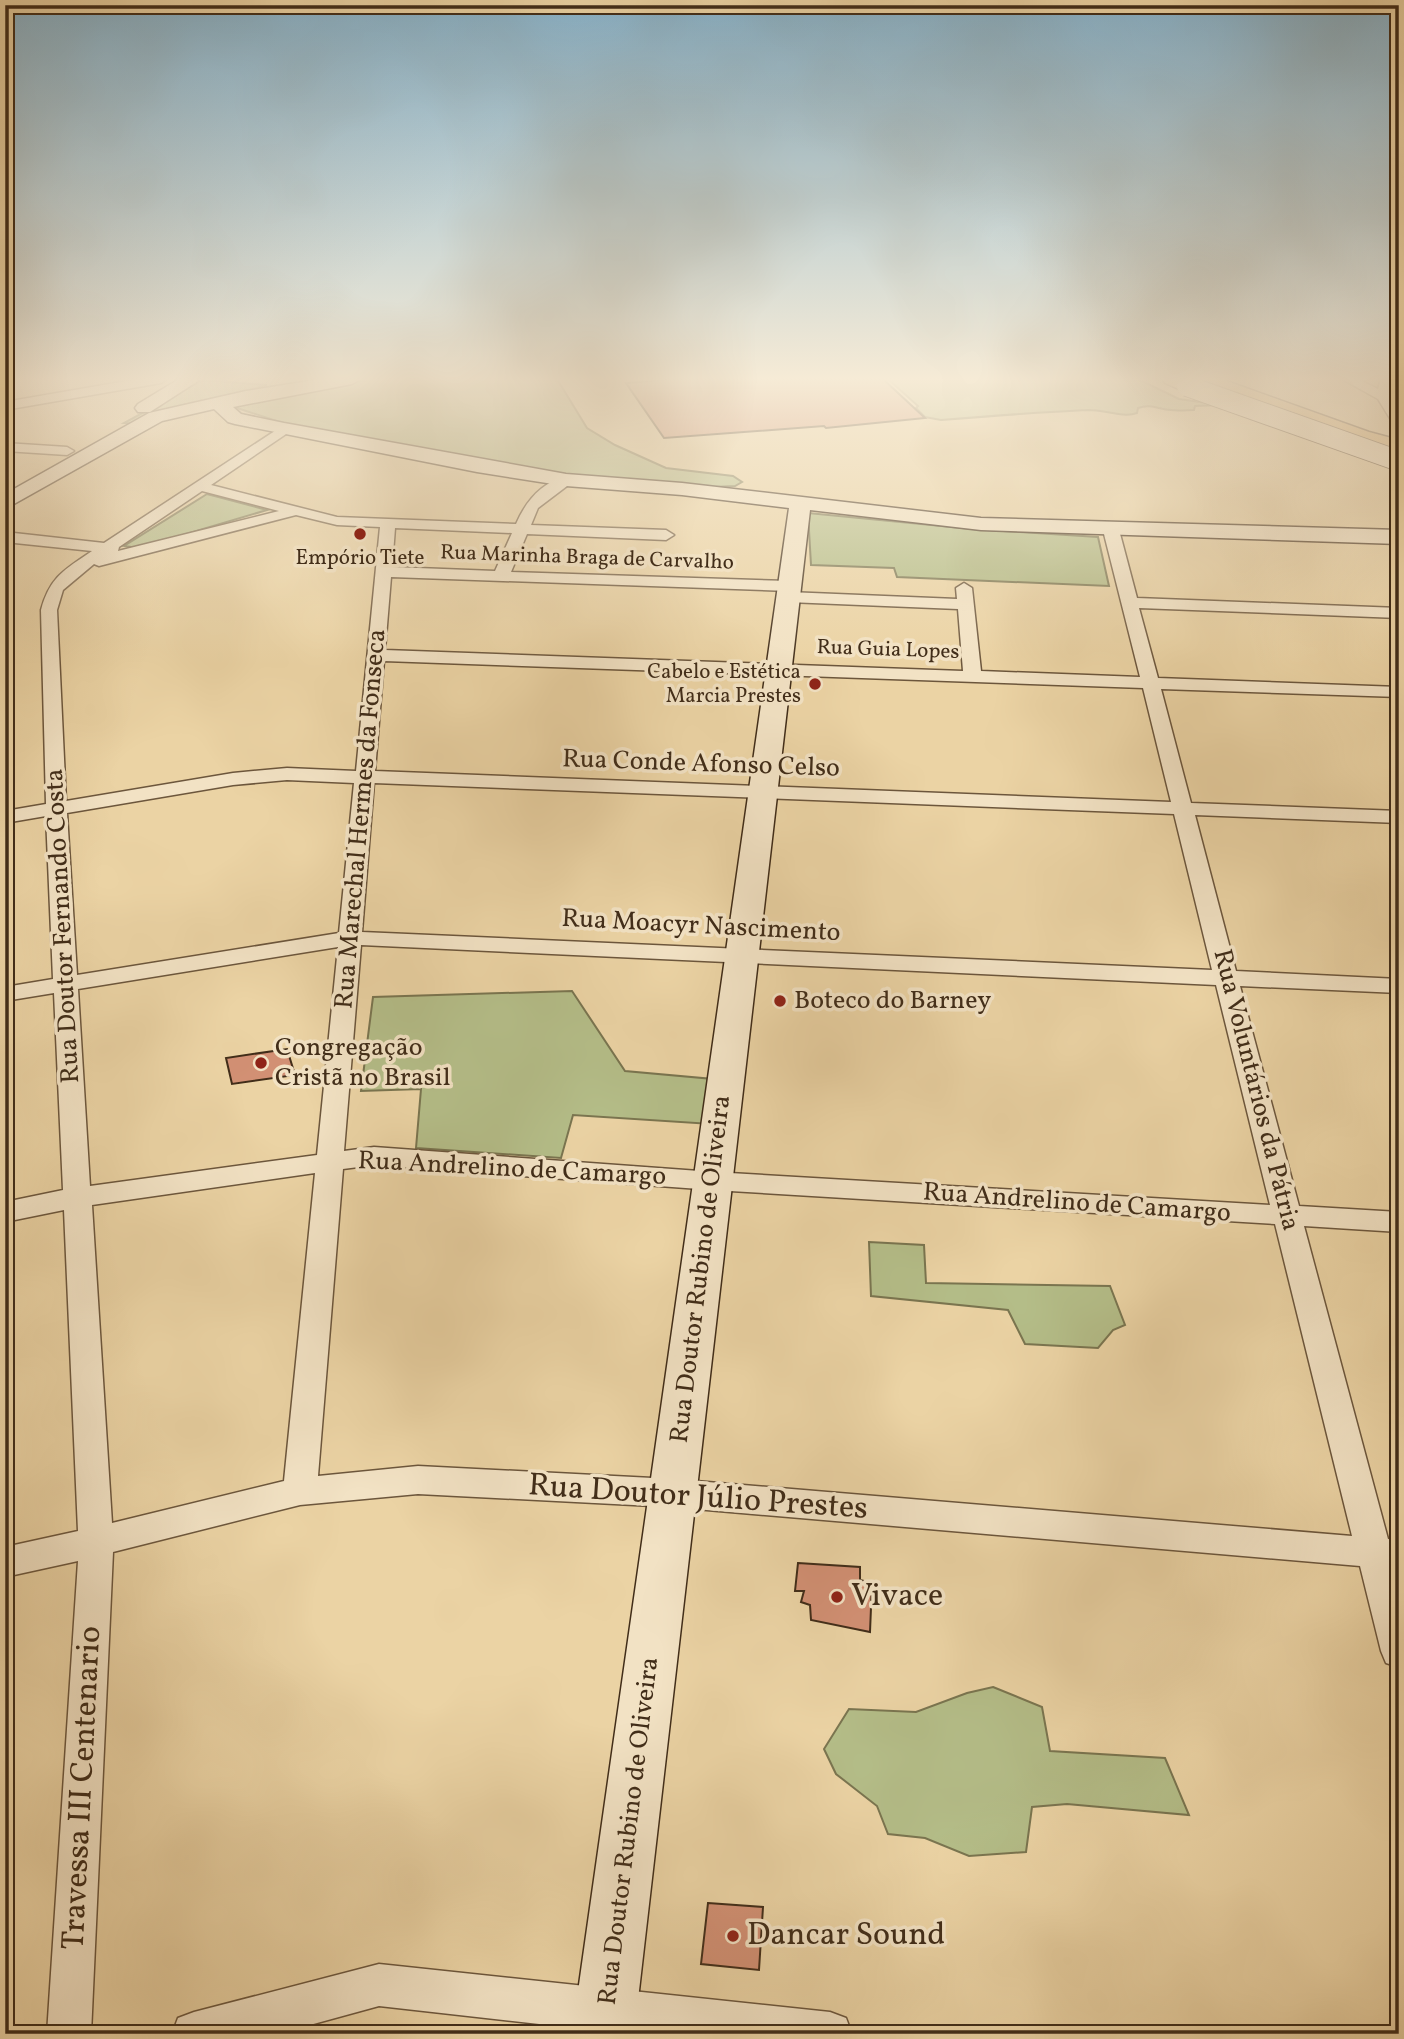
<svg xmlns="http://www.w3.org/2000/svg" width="1404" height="2039" font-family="Vollkorn,serif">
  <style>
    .green { fill: #b4bd88; stroke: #7a7550; stroke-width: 2 }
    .building { fill: #d29074; stroke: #412d19; stroke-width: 2 }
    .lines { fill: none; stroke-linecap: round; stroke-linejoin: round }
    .street-casing { stroke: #6c563c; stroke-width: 3 }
    .secondary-casing { stroke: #412d19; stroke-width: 3 }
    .primary-casing { stroke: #412d19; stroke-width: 3 }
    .street { fill: #f2e2c4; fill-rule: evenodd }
    .secondary { fill: #f2e2c4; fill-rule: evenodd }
    .primary { fill: #e6ba72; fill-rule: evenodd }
    .secondary-bridge-casing { stroke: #412d19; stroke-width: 22; stroke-linecap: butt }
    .secondary-bridge { stroke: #f2e2c4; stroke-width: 20 }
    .poi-dot { fill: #8f2418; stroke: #f2e2c4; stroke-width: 2.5 }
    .labels { text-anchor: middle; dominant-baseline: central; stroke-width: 7; stroke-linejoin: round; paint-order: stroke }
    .far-poi-label { font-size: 21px; fill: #412d19; stroke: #f2e2c4 }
    .far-street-label { font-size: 21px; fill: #412d19; stroke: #f2e2c4 }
    .street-label { font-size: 26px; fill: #412d19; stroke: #f2e2c4 }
    .poi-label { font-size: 26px; fill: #412d19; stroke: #f2e2c4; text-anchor: start }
    .near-street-label { font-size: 32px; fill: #412d19; stroke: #f2e2c4 }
    .near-poi-label { font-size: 32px; fill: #412d19; stroke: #f2e2c4; text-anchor: start }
  </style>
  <rect width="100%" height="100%" fill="#ebd3a4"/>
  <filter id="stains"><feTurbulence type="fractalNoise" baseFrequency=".00286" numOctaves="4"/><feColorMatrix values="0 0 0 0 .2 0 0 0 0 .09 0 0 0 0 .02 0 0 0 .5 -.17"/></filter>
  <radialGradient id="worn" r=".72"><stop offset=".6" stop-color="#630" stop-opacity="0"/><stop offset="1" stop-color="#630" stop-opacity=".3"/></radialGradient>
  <!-- green -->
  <g class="green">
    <path d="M386,379H557L587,428L615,445L666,468L733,476L742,482L735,486L712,487L573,477L292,426L237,408V405L355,381Z"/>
    <path d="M888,379H1138L1179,399L1221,405L1195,406L1194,410C1187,410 1179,411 1171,410C1159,410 1152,403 1138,408L1137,413C1123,418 1105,410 1089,410C1040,412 990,416 941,420L925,417L916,408L918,406Z"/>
    <path d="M203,380L267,385L138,424L124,423Z"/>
    <path d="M207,494L267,510L139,548L124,546Z"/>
    <path d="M808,513L972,529L1098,537L1109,586L897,577L894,568L811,565Z"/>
    <path d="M572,991L625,1071L713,1079L711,1124L573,1115L561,1158L416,1148L421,1089L361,1091L373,997Z"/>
    <path d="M869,1242L924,1245L926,1283L1110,1286L1125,1325L1113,1330L1098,1348L1025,1344L1008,1310L871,1296Z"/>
    <path d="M993,1687L1042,1707L1050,1751L1165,1758L1189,1815L1067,1804L1032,1807L1026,1852L969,1856L925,1838L888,1834L877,1806L836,1774L824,1749L849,1709L916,1712L967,1693Z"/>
  </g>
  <!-- building -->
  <g class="building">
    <path d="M674,379H883L925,418L826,428L824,426L664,438L626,383Z"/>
    <path d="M287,1049L295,1075L232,1084L226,1058Z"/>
    <path d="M798,1563L860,1567V1580L872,1583L870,1632L811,1620L810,1605L801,1602L804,1591H795Z"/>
    <path d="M708,1903L763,1907L759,1970L701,1964Z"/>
  </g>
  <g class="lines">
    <!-- street casing -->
    <g class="street-casing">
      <g id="street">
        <path d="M138,379H167L161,383L5,410V402Z"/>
        <path d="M1342,379H1358L1378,389L1381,379H1393L1389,396L1399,411V426L1394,425L1378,399Z"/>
        <path d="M284,425L291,429L289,432L211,485L337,517L516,524C526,501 541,483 566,476L571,477V483L538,508L531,525L666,530L674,535L666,540L527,534L511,572L789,581L797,586L789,591L391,577L385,650L963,671L958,609L788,602L780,597L788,592L957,599L956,588L964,583L972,588L981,671L1140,677L1103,530L1111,525L1119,530L1137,598L1399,608V618L1139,608L1158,678L1399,687V697L1161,689L1191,803L1399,811V823L1195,815L1236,971L1399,979V993L1240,986L1299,1206L1399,1212V1232L1304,1226L1388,1539L1399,1540V1570H1396L1399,1581V1667L1386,1663L1381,1651L1360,1566L672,1507L418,1494L300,1505L113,1552L91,2034H47L78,1561L5,1577V1547L78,1531L64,1210L5,1222V1202L63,1190L54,993L5,1001V987L53,979L46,816L5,823V811L46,804L41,610C50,577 64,570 92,551L5,542V532L104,543ZM202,491L279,511L118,551L119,547ZM296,515L337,525L380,527L356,771L287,768L233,773L66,801L57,610L63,590L94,564L99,566ZM395,528L512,533L495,571L392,567ZM384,661L1143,688L1171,802L375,771ZM287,780L354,783L339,933L77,975L67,813L233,785ZM374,783L1174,814L1212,970L362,932ZM361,945L1216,985L1270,1205L713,1172L374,1147L344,1151ZM338,947L317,1155L90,1186L78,989ZM374,1165L713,1190L1275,1224L1352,1536L672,1479L418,1466L318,1476L343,1169ZM315,1173L284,1481L112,1523L92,1205Z"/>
        <path d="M5,443L67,447L74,451L67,455L5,451Z"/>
        <path d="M379,1964L830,2012L846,2018L852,2034H628L379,2006L277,2034H172L178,2018L194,2012Z"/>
      </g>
    </g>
    <!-- secondary casing -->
    <g class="secondary-casing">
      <g id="secondary">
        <path d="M179,379H201L150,412H138L135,408L138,404Z"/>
        <path d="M321,379H361L352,384L233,407L241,414L284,423L566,474L682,483L981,518L1399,530V544L981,530L810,510L634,2034H572L789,508L682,495L566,486L477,472L235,424L228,422L214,409L162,421L5,509V494L149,413L246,391Z"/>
      </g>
    </g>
    <!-- primary casing -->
    <g class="primary-casing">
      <path id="primary" d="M1163,379H1189L1197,383L1196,379H1221L1369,432L1399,440V452L1355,441L1211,389L1234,399L1237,403L1234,407H1220L1165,383Z"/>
    </g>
    <!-- street -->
    <use href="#street" class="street"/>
    <!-- secondary -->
    <use href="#secondary" class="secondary"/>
    <!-- primary -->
    <use href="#primary" class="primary"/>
    <!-- secondary-bridge casing -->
    <g class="secondary-bridge-casing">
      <path id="secondary-bridge" d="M1187,386L1399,461"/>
    </g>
    <!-- secondary-bridge -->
    <use href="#secondary-bridge" class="secondary-bridge"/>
  </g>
  <!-- sky -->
  <linearGradient id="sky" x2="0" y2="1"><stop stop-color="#88b5cf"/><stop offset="0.57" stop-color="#f6ebd6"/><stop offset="1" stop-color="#f6ebd6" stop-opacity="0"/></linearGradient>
  <rect width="1404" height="665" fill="url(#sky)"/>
  <!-- markers -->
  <g class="poi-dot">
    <circle cx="360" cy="534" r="7"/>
    <circle cx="815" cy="684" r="7"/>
    <circle cx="780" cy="1001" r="7"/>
    <circle cx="261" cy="1063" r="7"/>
    <circle cx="837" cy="1597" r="7"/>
    <circle cx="733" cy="1936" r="7"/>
  </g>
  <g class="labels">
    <!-- far-poi labels -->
    <g class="far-poi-label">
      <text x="360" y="558">Empório Tiete</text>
      <text x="801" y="672" text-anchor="end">Cabelo e Estética<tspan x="801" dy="24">Marcia Prestes</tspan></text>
    </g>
    <!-- far-street labels -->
    <g class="far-street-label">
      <text transform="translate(587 558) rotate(2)">Rua Marinha Braga de Carvalho</text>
      <text transform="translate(888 650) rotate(2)">Rua Guia Lopes</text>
    </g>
    <!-- street labels -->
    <g class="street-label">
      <text transform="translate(701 764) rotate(2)">Rua Conde Afonso Celso</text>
      <text transform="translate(361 819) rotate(-85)">Rua Marechal Hermes da Fonseca</text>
      <text transform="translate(63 926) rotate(-93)">Rua Doutor Fernando Costa</text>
      <text transform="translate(701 926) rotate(3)">Rua Moacyr Nascimento</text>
      <text transform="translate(1256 1090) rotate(76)">Rua Voluntários da Pátria</text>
      <text transform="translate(512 1169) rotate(3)">Rua Andrelino de Camargo</text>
      <text transform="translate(1077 1203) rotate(4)">Rua Andrelino de Camargo</text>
      <text transform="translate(701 1269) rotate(-83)">Rua Doutor Rubino de Oliveira</text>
      <text transform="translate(629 1831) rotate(-83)">Rua Doutor Rubino de Oliveira</text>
    </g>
    <!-- poi labels -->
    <g class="poi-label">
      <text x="794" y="1001">Boteco do Barney</text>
      <text x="275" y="1048">Congregação<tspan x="275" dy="30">Cristã no Brasil</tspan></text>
    </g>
    <!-- near-street labels -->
    <g class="near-street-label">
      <text transform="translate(698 1498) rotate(4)">Rua Doutor Júlio Prestes</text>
      <text transform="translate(83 1788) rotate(-87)">Travessa III Centenario</text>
    </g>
    <!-- near-poi labels -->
    <g class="near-poi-label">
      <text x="851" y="1597">Vivace</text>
      <text x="747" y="1936">Dancar Sound</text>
    </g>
  </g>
  <!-- margin -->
  <rect width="1404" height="2039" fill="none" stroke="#ebd3a4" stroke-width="28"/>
  <rect x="7" y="7" width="1390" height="2025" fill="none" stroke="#412d19" stroke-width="3.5"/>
  <rect x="14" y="14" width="1376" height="2011" fill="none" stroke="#412d19" stroke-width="2"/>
  <rect width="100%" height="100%" filter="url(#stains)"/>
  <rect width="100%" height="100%" fill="url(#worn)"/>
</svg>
